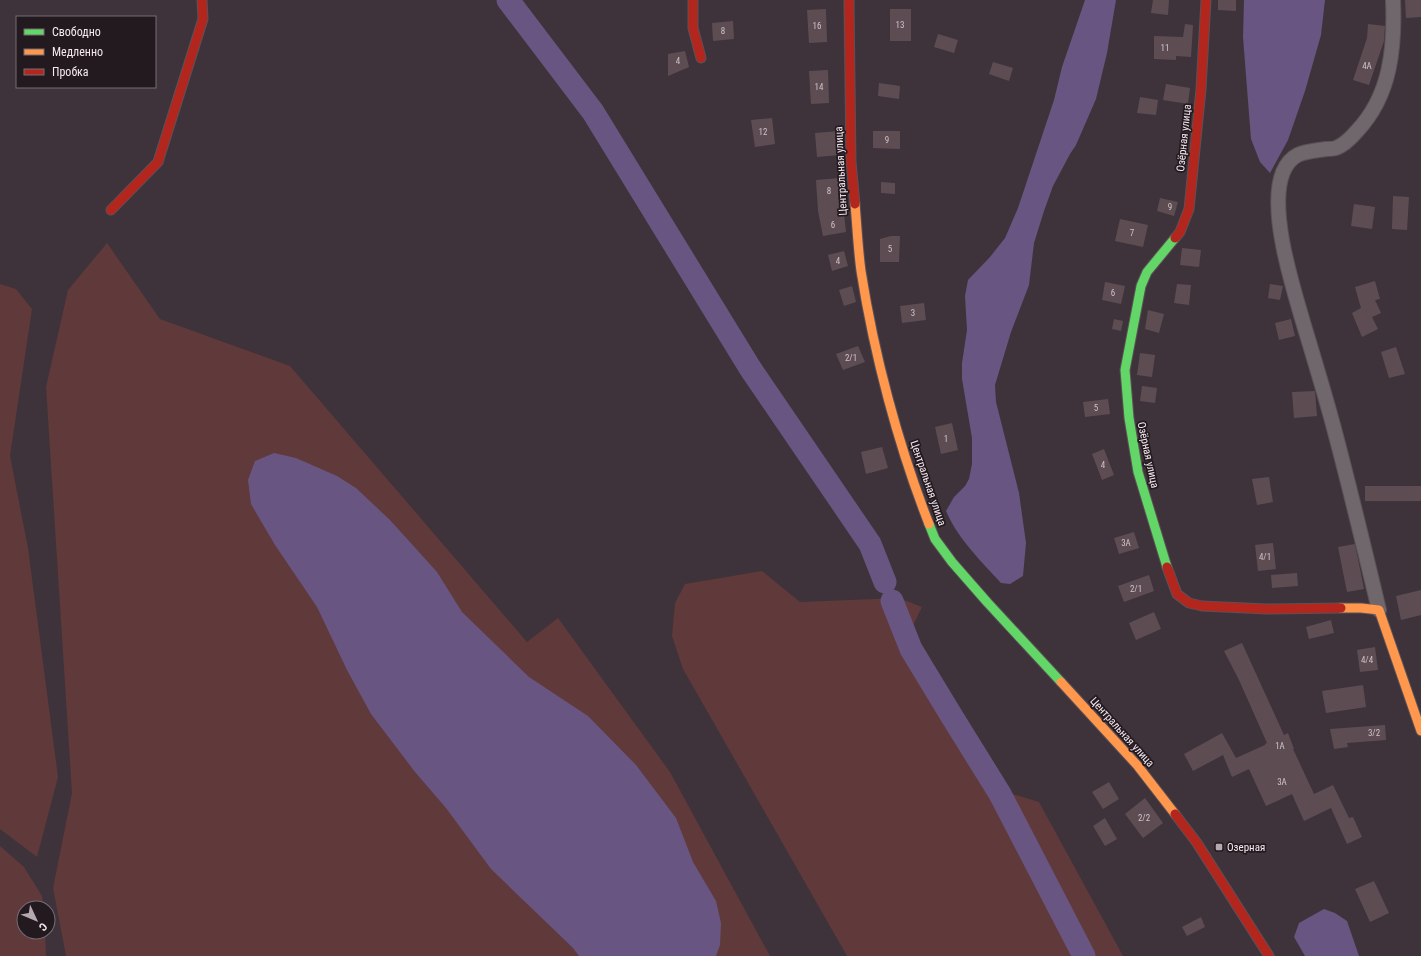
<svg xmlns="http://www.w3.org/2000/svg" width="1421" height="956" font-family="'Roboto Condensed',sans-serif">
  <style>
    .green { fill: #60393a }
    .water { fill: #685582 }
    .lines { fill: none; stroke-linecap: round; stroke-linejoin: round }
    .river { stroke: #685582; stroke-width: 23 }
    .building { fill: #5d4d53 }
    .street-casing { stroke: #5b5157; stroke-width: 16 }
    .fast-casing { stroke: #5b5157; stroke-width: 11 }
    .slow-casing { stroke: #5b5157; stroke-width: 11 }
    .jam-casing { stroke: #5b5157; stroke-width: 11 }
    .street { stroke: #6f676c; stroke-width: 14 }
    .fast { stroke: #63d668; stroke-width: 9 }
    .slow { stroke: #ff974d; stroke-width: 9 }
    .jam { stroke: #b3261e; stroke-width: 9 }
    .poi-dot { fill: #b5a9b0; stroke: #231a1f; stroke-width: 1.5 }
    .labels { text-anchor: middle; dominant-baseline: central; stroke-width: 3.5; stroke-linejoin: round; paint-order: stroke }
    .number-label { font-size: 9px; fill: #cfc1c9 }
    .street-label { font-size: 11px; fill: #f5e8f0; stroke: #231a1f }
    .poi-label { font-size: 11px; fill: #f5e8f0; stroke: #231a1f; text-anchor: start }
  </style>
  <rect width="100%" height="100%" fill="#3e333a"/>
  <!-- green -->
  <g class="green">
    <path d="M107,243L160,319L290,366L527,642L558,618L670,772L770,956H66L53,888L72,793L46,387L68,290Z"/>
    <path d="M0,284L16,289L32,309L10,456L28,548L58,777L37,857L0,829Z"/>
    <path d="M762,571L800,602L899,598L922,607L902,648L932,702L999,790L1039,802L1123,956H847L683,669L672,636L675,603L685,584Z"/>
    <path d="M0,846L24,867L42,896L43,908H24V932H45L46,956H0Z"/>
  </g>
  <!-- water -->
  <g class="water">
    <path d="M1085,0H1116L1107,53L1096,99L1076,145L1070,154L1053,186L1044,211L1034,243L1029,285L1011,332L995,385L996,402L1019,493L1026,543L1023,576L1010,584L1001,583C981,561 958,539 946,511L954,497L965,486L969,479L972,464V438L962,379V363L967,330L965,296L968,280L990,257L1005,238L1018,208L1054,100L1062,67Z"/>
    <path d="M1244,0H1325L1321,35L1305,91L1288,140L1270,173L1260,162L1251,139L1243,37Z"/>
    <path d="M274,453L296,458L337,476L356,488L390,520L437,572L462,612L529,677L588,716L636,765L676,818L693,862L716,901L721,923L720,945L716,956H579L573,948L491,869L446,808L415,772L371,714L347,670L317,607L275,545L251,504L248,480L255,461Z"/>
    <path d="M1324,909L1335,913L1347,921L1359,956H1305L1294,937L1299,923Z"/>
  </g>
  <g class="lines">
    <!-- river -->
    <g class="river">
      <path d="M508,0L593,112L750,368L870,544L885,582"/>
      <path d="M892,601L911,649L951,715L1000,794L1084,956"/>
    </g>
  </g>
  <!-- building -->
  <g class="building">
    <path d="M1153,0H1169L1168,15L1151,13Z"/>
    <path d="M1218,0H1236V11L1218,10Z"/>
    <path d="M1405,0H1421V17L1406,18Z"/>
    <path d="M826,9L827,42L809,43L807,10Z"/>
    <rect x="890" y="9" width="21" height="32"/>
    <path d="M733,21L734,39L713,41L712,23Z"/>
    <path d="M1185,24L1193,25L1191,57L1176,56V60L1154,59V36L1183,37Z"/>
    <path d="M1368,24L1385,26L1384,41L1369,85L1353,80L1367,38Z"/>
    <path d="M938,34L958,40L954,53L934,47Z"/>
    <path d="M685,51L689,67L668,76V54Z"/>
    <path d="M993,62L1013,68L1009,81L989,74Z"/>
    <path d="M828,70L829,103L811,104L809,71Z"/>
    <path d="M879,83L900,86L899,99L878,96Z"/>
    <path d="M1166,84L1190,88L1188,104L1163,100Z"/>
    <path d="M1140,97L1158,100L1156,115L1137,113Z"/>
    <path d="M772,118L775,144L755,147L751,120Z"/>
    <path d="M839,131V155L817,157L815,133Z"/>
    <path d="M873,131H900V149L873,148Z"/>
    <path d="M840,178L846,232L823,236L818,211L816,180Z"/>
    <path d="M881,182L895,183V194L881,193Z"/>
    <path d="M1393,196L1409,197L1407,230L1392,229Z"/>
    <path d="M1160,198L1178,202L1174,216L1157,211Z"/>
    <path d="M1354,204L1375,207L1372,229L1351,226Z"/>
    <path d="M1120,219L1148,225L1143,247L1115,241Z"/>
    <path d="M891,236H900L899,262H880V239Z"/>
    <path d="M1182,248L1201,250L1199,267L1180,265Z"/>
    <path d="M844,251L848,266L832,271L828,255Z"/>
    <path d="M1375,281L1380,299L1375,300L1381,313L1372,317L1378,329L1362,337L1352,313L1361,308L1355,287Z"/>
    <path d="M1105,282L1125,286L1121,304L1102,300Z"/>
    <path d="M1177,284L1191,285L1189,305L1174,303Z"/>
    <path d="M1270,284L1283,286L1280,300L1268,298Z"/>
    <path d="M852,286L856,302L844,306L839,290Z"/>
    <path d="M924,303L926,320L902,323L900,306Z"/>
    <path d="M1148,310L1164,314L1159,333L1145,329Z"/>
    <path d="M1114,319L1123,321L1121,331L1112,329Z"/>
    <path d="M1291,319L1295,336L1279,340L1275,323Z"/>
    <path d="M858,346L865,362L843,370L836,354Z"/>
    <path d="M1396,347L1405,374L1389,378L1381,352Z"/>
    <path d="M1140,353L1155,355L1152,377L1137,375Z"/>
    <path d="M1142,386L1157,388L1155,403L1140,401Z"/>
    <path d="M1315,391L1317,416L1294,418L1292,392Z"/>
    <path d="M1108,399L1110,414L1085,417L1083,402Z"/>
    <path d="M952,423L958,450L941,454L935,427Z"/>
    <path d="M882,447L888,468L866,474L861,452Z"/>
    <path d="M1104,449L1114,475L1102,480L1092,454Z"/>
    <path d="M1269,477L1273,502L1257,505L1252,479Z"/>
    <rect x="1365" y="486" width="56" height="15"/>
    <path d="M1134,532L1139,548L1119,554L1114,538Z"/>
    <path d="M1273,543L1276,569L1258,571L1255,545Z"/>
    <path d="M1355,544L1364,589L1347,592L1338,547Z"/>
    <path d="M1297,573L1298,586L1272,588L1271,575Z"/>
    <path d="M1149,575L1154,591L1124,602L1118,586Z"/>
    <path d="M1421,590V615L1401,620L1396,596Z"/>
    <path d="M1154,612L1161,629L1136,640L1129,623Z"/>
    <path d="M1331,620L1334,633L1309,639L1306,627Z"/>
    <path d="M1242,643L1284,735L1288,733L1294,749H1293L1314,794L1333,785L1349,818L1353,817L1362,837L1347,844L1331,808L1304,821L1292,794L1266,806L1249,769L1232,777L1223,755L1193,771L1184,754L1222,733L1236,758L1265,745V744L1267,743L1239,680L1224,651Z"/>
    <path d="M1375,647L1378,670L1360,672L1357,650Z"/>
    <path d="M1363,685L1366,707L1326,713L1322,691Z"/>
    <path d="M1385,725L1386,740L1347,743L1348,747L1334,749L1330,729Z"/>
    <path d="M1109,782L1119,799L1103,809L1092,792Z"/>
    <path d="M1145,798L1163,823L1143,838L1125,814Z"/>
    <path d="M1105,818L1117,839L1105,846L1093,826Z"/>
    <path d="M1374,881L1389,913L1370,922L1355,889Z"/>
    <path d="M1201,917L1205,927L1187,936L1182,927Z"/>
  </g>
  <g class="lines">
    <!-- street casing -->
    <g class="street-casing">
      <path id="street" d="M1379,610C1364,547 1349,484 1332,421C1323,388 1313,355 1303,322C1292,284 1268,209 1283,172C1292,151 1306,152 1326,149C1329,149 1333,149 1336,148C1344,145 1351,138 1357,131C1391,95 1395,47 1393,0"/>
    </g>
    <!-- fast casing -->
    <g class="fast-casing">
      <g id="fast">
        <path d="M929,524L935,539L952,562L987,602L1061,682"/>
        <path d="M1167,567L1138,472L1129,418L1125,370L1141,286L1147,272L1175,238"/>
      </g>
    </g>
    <!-- slow casing -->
    <g class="slow-casing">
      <g id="slow">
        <path d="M855,204C857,226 858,249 861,271C874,354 898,445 929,524"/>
        <path d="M1341,608H1361L1379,610L1421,731"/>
        <path d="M1061,682L1137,765L1175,814"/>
      </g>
    </g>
    <!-- jam casing -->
    <g class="jam-casing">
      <g id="jam">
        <path d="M693,0V28L701,58"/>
        <path d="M849,0L851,162L855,204"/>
        <path d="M111,210L158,162L203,19L202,0"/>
        <path d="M1175,238L1180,232L1189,209L1201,89L1206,0"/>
        <path d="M1167,567L1177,594L1189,603L1202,606L1267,609L1341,608"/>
        <path d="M1175,814L1197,843L1269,956"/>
      </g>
    </g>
    <!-- street -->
    <use href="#street" class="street"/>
    <!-- fast -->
    <use href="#fast" class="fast"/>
    <!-- slow -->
    <use href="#slow" class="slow"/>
    <!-- jam -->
    <use href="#jam" class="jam"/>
  </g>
  <!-- markers -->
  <rect class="poi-dot" x="1215" y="843" width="8" height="8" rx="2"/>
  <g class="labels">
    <!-- number labels -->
    <g class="number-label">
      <text x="900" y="25">13</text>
      <text x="817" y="26">16</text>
      <text x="723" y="31">8</text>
      <text x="1165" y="48">11</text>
      <text x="678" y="61">4</text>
      <text x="1367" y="66">4А</text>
      <text x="819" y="87">14</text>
      <text x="763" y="132">12</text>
      <text x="887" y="140">9</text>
      <text x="829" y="191">8</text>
      <text x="1170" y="207">9</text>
      <text x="833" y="225">6</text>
      <text x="1132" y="233">7</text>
      <text x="890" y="249">5</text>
      <text x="838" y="261">4</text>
      <text x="1113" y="293">6</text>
      <text x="913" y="313">3</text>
      <text x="851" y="358">2/1</text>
      <text x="1096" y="408">5</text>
      <text x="946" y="439">1</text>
      <text x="1103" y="465">4</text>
      <text x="1126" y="543">3А</text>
      <text x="1265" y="557">4/1</text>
      <text x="1136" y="589">2/1</text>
      <text x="1367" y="660">4/4</text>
      <text x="1374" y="733">3/2</text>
      <text x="1280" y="746">1А</text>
      <text x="1282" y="782">3А</text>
      <text x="1144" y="818">2/2</text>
    </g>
    <!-- street labels -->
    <g class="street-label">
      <text transform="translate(1184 138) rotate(-84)">Озёрная улица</text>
      <text transform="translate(841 171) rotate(-93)">Центральная улица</text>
      <text transform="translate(1148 455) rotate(78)">Озёрная улица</text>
      <text transform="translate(928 483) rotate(71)">Центральная улица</text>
      <text transform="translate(1122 732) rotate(48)">Центральная улица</text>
    </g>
    <!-- poi labels -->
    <g class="poi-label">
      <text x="1227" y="847">Озерная</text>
    </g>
  </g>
  <!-- legend -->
  <rect x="16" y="16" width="140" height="72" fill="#231a1f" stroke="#776c73"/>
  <rect x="24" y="29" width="20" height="6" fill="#63d668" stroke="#776c73"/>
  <text x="52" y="36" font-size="12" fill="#f5e8f0">Свободно</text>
  <rect x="24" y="49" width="20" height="6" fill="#ff974d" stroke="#776c73"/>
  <text x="52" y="56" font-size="12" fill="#f5e8f0">Медленно</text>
  <rect x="24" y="69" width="20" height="6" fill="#b3261e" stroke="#776c73"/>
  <text x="52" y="76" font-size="12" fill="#f5e8f0">Пробка</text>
  <!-- north arrow -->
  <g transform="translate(36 920) rotate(134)"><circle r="19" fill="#231a1f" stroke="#776c73"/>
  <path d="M0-3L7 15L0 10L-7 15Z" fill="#b5a9b0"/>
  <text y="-6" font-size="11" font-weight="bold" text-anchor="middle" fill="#f5e8f0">С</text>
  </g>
</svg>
